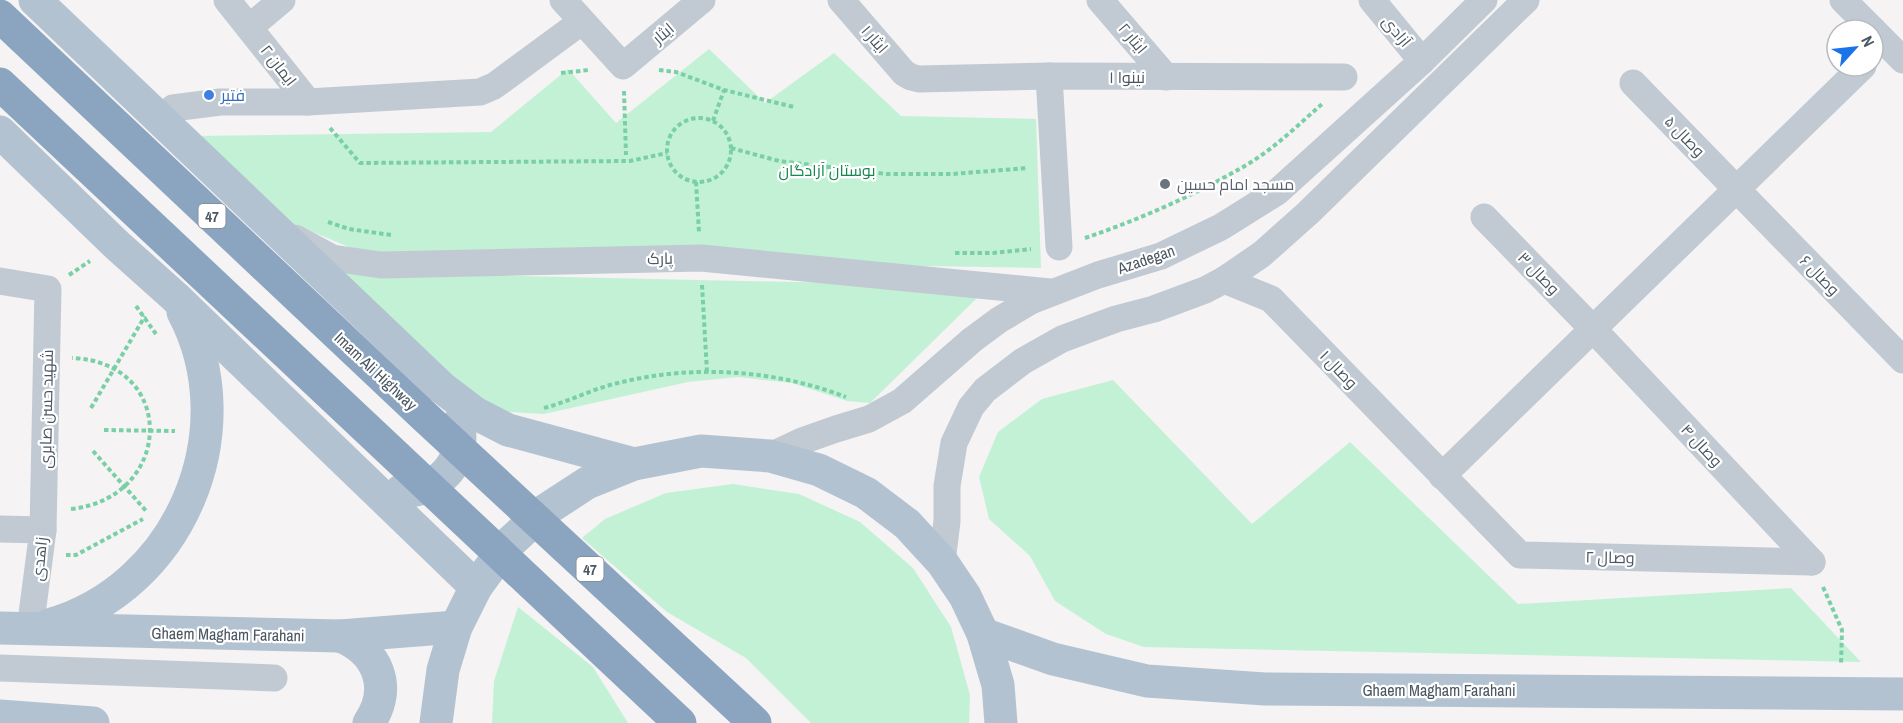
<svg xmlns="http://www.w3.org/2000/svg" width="1903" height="723" font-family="'Archivo Narrow',Cairo,sans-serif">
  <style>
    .green { fill: #c3f1d5 }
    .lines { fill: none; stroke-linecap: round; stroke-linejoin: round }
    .path { stroke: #7ad0a6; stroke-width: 4; stroke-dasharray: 4.5 3; stroke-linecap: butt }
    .minor { stroke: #c1cad2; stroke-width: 27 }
    .major { stroke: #b3c2d1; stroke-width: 33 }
    .highway { stroke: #8ba5c1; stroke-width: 33 }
    .shop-dot { fill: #3f7fe0; stroke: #fff; stroke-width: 2 }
    .worship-dot { fill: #6b7280; stroke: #fff; stroke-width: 2 }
    .labels { text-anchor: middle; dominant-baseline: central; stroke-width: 4.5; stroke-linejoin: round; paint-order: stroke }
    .shield { fill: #fff; stroke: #808990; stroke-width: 1.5 }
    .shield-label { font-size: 15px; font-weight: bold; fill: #4a5661 }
    .street-label { font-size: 16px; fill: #4a5661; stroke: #fff }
    .shop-label { font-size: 16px; fill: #366cbe; stroke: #fff; text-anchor: start }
    .park-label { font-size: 16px; fill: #17864f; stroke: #fff }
    .worship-label { font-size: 16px; fill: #5b616d; stroke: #fff; text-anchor: start }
  </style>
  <rect width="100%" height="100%" fill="#f5f3f3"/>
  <!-- green -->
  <g class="green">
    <path d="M709,49L765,103L834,53L901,116L1036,119L1041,268L866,265L723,247L583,259L366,254L284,220L192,136L491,132L568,69L616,123Z"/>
    <path d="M338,272L974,286L976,299L870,403L847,401L792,383L738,377L688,382L544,414L506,412L461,389Z"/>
    <path d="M1113,380L1252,524L1350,442L1518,604L1791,588L1861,662L1144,647L1106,634L1055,601L1030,556L989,519L979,477L998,432L1042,399Z"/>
    <path d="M733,484L799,494L860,522L913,568L951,627L970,695L969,723H811L746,658L667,612L582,538L605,519L666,493Z"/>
    <path d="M518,607L593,667L628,723H492L494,681Z"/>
  </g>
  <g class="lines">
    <!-- path -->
    <g class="path">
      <path d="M659,70L676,72L724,90L794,107"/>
      <path d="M561,73L589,70"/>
      <path d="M624,91L626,155"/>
      <circle cx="699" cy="150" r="32"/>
      <path d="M713,121L724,90"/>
      <path d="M330,128L360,163L630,161L667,153"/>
      <path d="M731,148L779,161L886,174H952L1028,168"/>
      <path d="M696,182L699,232"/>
      <path d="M328,222L349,229L391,235"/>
      <path d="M1085,238C1141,219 1197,194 1248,164C1275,148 1299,124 1322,104"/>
      <path d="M955,253H993L1031,249"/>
      <path d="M69,275L90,261"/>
      <path d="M702,285L707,372"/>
      <path d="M136,306L156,334"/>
      <path d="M91,408L145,316"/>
      <path d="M544,408C568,402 590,390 614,384C690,364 773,369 846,397"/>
      <path d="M104,430L175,431"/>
      <path d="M93,451L147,512"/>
      <path d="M71,509C174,498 178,362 72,358"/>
      <path d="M66,555H76L143,519"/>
      <path d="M1823,587L1842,630L1841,665"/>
    </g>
    <!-- minor -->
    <g class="minor">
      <path d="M227,0L308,102"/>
      <path d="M563,0L623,66L702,0"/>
      <path d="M841,0L904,73L911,77L919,79L1049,76L1344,77"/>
      <path d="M1100,0L1166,77"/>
      <path d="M1372,0L1422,61"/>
      <path d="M1843,0L1873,30"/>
      <path d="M250,27L282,0"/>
      <path d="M1873,30L1903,60"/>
      <path d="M1049,76L1059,247"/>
      <path d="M1633,83L1903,360"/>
      <path d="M173,108L220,102H308L480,92L494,86L581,22"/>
      <path d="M1484,217L1593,329L1812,562"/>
      <path d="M295,238L332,258L381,265L701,258L1050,292"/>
      <path d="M1224,280L1271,299L1520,555L1812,562"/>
      <path d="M0,281L48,289L43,530"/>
      <path d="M770,456L802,441L836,429L869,419L902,401L972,340L999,320L1031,301L1098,275L1161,256L1221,227L1277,192L1422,61L1484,0"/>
      <path d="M1442,476L1863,66"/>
      <path d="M0,529L43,530L32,614V629"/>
      <path d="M942,562L947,521V486L954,443L971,407L985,390L1023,361L1062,339L1116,319L1154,309L1205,290L1224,280L1262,254L1308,213L1526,0"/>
      <path d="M0,668L274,678"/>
    </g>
    <!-- major -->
    <g class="major">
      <path d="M35,0L441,387L475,413L508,430L634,464"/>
      <path d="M0,132L118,246L175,297L476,587"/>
      <path d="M401,491C424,493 449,478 457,455C461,445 460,433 459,423"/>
      <path d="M49,625C180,588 246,431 183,312"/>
      <path d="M0,628L340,636L456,627"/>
      <path d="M983,634L1053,659L1147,681L1265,689L1903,694"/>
      <path d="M340,636C378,651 393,688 369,723"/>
      <path d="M0,716L93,723"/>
      <path d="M436,723L443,670L456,627L476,587L506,546L544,511L587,483L634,464L701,451L770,456L819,470L866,493L907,524L942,562L965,596L983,634L998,685L1001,723"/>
    </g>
    <!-- highway -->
    <g class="highway">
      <path d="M0,16L424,416L755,723"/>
      <path d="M0,84L680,723"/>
    </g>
  </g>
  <!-- markers -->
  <circle class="shop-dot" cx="209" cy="95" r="6"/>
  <circle class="worship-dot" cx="1165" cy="184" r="6"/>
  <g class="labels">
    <!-- shield labels -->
    <g class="shield">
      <rect x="198.5" y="204" width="27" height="24" rx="4.5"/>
      <rect x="576.5" y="557" width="27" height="24" rx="4.5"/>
    </g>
    <g class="shield-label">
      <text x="212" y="216">47</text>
      <text x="590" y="569">47</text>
    </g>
    <!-- street labels -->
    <g class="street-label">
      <text transform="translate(1397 31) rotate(50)">آزادی</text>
      <text transform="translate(663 33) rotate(-40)">ایثار</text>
      <text transform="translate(1133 38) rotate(50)">ایثار ۲</text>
      <text transform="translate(875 39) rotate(49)">ایثار ۱</text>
      <text transform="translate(279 65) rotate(52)">ایمان ۲</text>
      <text x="1127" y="77">نینوا ۱</text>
      <text transform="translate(1685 136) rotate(46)">وصال ۵</text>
      <text transform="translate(660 258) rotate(-1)">پارک</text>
      <text transform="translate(1146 259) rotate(-19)">Azadegan</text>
      <text transform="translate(1539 273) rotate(46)">وصال ۳</text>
      <text transform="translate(1820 275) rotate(46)">وصال ۶</text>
      <text transform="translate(1339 369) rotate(46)">وصال ۱</text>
      <text transform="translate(376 371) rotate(43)">Imam Ali Highway</text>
      <text transform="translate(46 409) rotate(-89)">شهید حسن صابری</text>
      <text transform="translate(1702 445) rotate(47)">وصال ۴</text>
      <text transform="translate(1610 557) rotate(1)">وصال ۲</text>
      <text transform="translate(39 559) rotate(-84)">زاهدی</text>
      <text transform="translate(228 634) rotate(1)">Ghaem Magham Farahani</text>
      <text x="1439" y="690">Ghaem Magham Farahani</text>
    </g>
    <!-- shop labels -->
    <g class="shop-label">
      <text x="221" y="95">فتیر</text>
    </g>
    <!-- park labels -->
    <g class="park-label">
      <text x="827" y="170">بوستان آزادگان</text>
    </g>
    <!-- worship labels -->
    <g class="worship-label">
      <text x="1177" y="184">مسجد امام حسین</text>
    </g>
  </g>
  <!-- north arrow -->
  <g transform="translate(1855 48) rotate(63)"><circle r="28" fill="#ffffff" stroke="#b7bbc0" stroke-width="1.5"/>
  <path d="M0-4.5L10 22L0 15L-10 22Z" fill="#1a73e8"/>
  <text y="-9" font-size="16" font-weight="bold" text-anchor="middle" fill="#4a5661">N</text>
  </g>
</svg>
